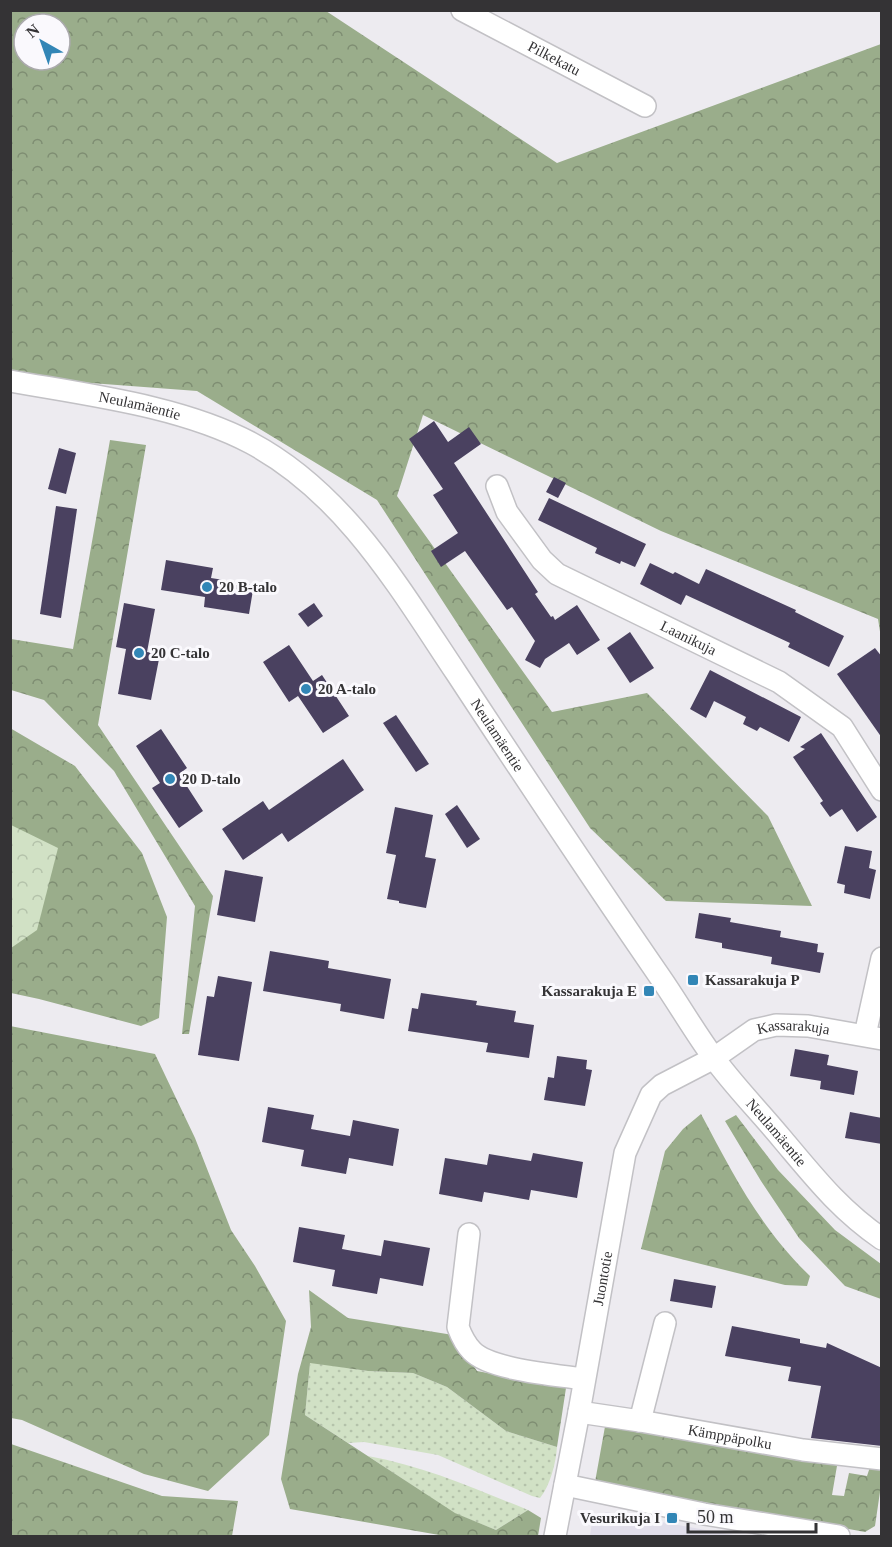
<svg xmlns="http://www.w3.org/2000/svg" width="892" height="1547" font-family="'Times New Roman',serif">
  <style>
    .built { fill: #e1deea }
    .grass { fill: url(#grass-dots) }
    .forest { fill: url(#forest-crowns); fill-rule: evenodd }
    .park { fill: url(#park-crowns) }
    .building { fill: #4a4160 }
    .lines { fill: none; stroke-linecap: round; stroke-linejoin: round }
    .minor-casing { stroke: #c2c1c5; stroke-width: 24 }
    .minor { stroke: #fff; stroke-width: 21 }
    .poi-dot { fill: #3286b6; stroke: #faf9fd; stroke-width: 2 }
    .labels { text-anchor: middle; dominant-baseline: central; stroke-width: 6; stroke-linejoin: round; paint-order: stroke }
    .street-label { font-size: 15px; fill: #343335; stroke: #faf9fd }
    .poi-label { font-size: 15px; font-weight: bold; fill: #343335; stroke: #faf9fd; text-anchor: start }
  </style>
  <defs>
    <pattern id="grass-dots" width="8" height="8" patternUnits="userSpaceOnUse" patternTransform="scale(1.5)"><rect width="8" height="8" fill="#d1e1c5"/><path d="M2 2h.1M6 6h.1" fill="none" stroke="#b4c2aa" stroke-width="1.8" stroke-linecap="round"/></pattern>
    <pattern id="forest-crowns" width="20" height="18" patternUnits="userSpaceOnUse" patternTransform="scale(1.5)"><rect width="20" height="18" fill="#9aad8b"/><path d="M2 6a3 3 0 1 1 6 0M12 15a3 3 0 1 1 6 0" fill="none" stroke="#7e8d72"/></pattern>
    <pattern id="park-crowns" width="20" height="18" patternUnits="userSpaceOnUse" patternTransform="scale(1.5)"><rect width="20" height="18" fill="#d1e1c5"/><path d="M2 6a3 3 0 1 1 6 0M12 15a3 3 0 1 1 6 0" fill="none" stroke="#b4c2aa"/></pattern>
  </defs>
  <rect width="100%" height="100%" fill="#edebf0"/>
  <!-- built -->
  <path class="built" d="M606,1512L739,1536H590L592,1522Z"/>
  <!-- grass -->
  <g class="grass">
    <path d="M310,1362L368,1371L413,1373L447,1387L506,1431L557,1447C556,1463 550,1486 540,1498L532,1496L438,1455L364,1442L348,1443L305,1415Z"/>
    <path d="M368,1456C424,1466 476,1489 528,1510L496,1530L454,1513Z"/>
  </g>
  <!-- forest -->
  <g class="forest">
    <path d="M10,11H326L557,163L881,44V638L878,619L661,531L423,415L397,496L552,712L647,693L768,816L812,906L666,901L590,828L377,500L197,391L11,377ZM24,24H60V60H24Z"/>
    <path d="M110,440L146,445L98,725L213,896L189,1034H182L195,906L114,771L44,700L11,690V639L73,649Z"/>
    <path d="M10,728L75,766L142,853L167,917L159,1018L141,1026L39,999L11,993Z"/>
    <path d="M10,1026L155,1054L195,1138L231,1230L255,1266L286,1321L269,1435L208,1491L144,1474L22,1420L11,1418Z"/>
    <path d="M701,1114C733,1174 760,1228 810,1276L807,1286L785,1285L641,1249L665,1151L683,1129Z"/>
    <path d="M736,1115L778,1170L835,1230L881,1264V1299L845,1286L799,1238L761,1181L725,1121Z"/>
    <path d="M309,1290L348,1318L453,1335L477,1371L566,1388L557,1447L506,1431L447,1387L413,1373L368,1371L310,1363L305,1415L455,1513L496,1530L528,1510L541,1518L538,1536H445L290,1509L281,1479L298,1374L311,1327Z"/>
    <path d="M606,1421L838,1460L832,1495L844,1496L849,1473L867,1476L870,1467L882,1469L881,1485L875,1526L865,1532L595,1482Z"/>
    <path d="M11,1444L162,1496L238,1501L232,1536H11Z"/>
  </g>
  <!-- park -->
  <path class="park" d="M11,825L58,848L37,930L11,948Z"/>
  <!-- building -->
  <g class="building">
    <path d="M434,421L448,442L469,427L481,444L454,463L538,592L535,594L551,617L553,616L555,620L577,605L600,640L577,655L569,643L545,659L540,668L525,660L535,641L512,607L507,610L465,551L441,567L431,551L458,533L433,495L443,489L409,439Z"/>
    <path d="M59,448L76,453L66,494L48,489Z"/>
    <path d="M554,477L566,483L558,498L546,492Z"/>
    <path d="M549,498L646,544L635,567L621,561L620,564L595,553L597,548L538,520Z"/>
    <path d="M56,506L77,509L61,618L40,614Z"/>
    <path d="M166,560L213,568L211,578L249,584L253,590L249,614L204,607L205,597L161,590Z"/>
    <path d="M650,563L673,574L675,572L699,584L706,569L796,610L795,612L844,636L829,667L788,647L790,643L686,595L681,605L640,584Z"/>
    <path d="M124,603L155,609L147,652L160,654L151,700L118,694L126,649L116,647Z"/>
    <path d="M314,603L323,616L308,627L298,614Z"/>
    <path d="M630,632L654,668L630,683L607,648Z"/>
    <path d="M289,645L313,681L322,675L349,716L323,733L298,696L289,702L263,662Z"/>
    <path d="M875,648L882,657V738L837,674Z"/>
    <path d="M710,670L801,717L789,742L760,727L757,731L743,724L746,717L714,701L706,718L690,709Z"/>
    <path d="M396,715L429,764L416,772L383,723Z"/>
    <path d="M161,729L187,768L179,774L203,811L179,828L152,788L160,783L136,746Z"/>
    <path d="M821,733L877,817L857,832L842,809L830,817L820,803L823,801L793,757L805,749L800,747Z"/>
    <path d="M343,759L364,790L288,842L282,833L243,860L222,829L263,801L269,810Z"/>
    <path d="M457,805L480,839L467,848L445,814Z"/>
    <path d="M395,807L433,815L425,857L436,859L426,908L399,903V901L387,899L396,855L386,853Z"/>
    <path d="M845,846L872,851L869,868L876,870L870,899L844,893L845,885L837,883Z"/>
    <path d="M225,870L263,877L255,922L217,915Z"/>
    <path d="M699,913L731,918L730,922L781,931L780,937L818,944L817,952L824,953L820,973L771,964L772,957L722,948V943L695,938Z"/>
    <path d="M270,951L329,961L328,968L391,979L384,1019L340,1011L341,1004L263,991Z"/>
    <path d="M218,976L252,982L239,1061L198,1055L207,996L214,997Z"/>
    <path d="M421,993L477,1001L476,1005L516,1011L514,1022L534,1025L529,1058L486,1052L488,1043L408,1031L412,1008L418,1009Z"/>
    <path d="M795,1049L829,1055L827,1065L858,1071L854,1095L820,1089L821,1081L790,1076Z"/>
    <path d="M557,1056L587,1060L586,1069L592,1070L585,1106L544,1100L548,1077L554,1078Z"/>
    <path d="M268,1107L314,1115L311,1129L350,1136L353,1120L399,1129L393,1166L349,1158L346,1174L301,1166L304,1150L262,1142Z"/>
    <path d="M850,1112L882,1118V1144L845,1138Z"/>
    <path d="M533,1153L583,1162L577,1198L531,1190L529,1200L484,1192L482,1202L439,1194L445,1158L487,1165L489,1154L531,1161Z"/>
    <path d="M299,1227L345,1235L342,1249L381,1256L384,1240L430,1248L423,1286L380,1278L377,1294L332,1286L335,1270L293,1262Z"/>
    <path d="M674,1279L716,1286L712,1308L670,1301Z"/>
    <path d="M732,1326L800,1339V1343L826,1348L827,1343L882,1368V1446L811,1438L821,1386L788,1381L791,1367L725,1356Z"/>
  </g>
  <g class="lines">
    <!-- minor casing -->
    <g class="minor-casing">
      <g id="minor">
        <path id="s1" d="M462,10L645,106"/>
        <path id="s2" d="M10,381C88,395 181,406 251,443C345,493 400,589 457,674C524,776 591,877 660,977C678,1003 694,1031 713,1057C734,1086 760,1112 783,1140C815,1178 840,1210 882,1239"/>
        <path id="s3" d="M497,486L507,512L542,560L557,574L779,682L842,727L882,790"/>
        <path d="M865,1035L882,958"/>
        <path d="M469,1234L458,1327C461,1335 465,1344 472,1351C490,1370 557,1375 584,1379"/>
        <path id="s4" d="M579,1412L640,1421L803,1450L882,1459"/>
        <path d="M640,1421L665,1323"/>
        <path d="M565,1485L704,1514L839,1536"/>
        <path id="s5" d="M555,1536L579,1412L625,1153L651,1095L662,1085L714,1058L754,1030L776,1025L808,1026L882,1039"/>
      </g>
    </g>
    <!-- minor -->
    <use href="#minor" class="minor"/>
  </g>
  <!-- markers -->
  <g class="poi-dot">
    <circle cx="207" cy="587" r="6"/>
    <circle cx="139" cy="653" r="6"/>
    <circle cx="306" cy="689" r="6"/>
    <circle cx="170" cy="779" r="6"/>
    <rect x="687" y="974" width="12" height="12" rx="3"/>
    <rect x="643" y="985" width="12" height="12" rx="3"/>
    <rect x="666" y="1512" width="12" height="12" rx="3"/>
  </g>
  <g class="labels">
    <!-- street labels -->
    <g class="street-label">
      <text stroke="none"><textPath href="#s1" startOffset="104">Pilkekatu</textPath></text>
      <text stroke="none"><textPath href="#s2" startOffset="132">Neulamäentie</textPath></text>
      <text stroke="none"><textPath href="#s3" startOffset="254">Laanikuja</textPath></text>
      <text stroke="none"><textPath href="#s2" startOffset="636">Neulamäentie</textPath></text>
      <text stroke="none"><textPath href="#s5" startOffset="615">Kassarakuja</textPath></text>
      <text stroke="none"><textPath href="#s2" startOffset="1122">Neulamäentie</textPath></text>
      <text stroke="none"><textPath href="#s5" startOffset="262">Juontotie</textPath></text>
      <text stroke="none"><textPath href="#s4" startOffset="153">Kämppäpolku</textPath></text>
    </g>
    <!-- poi labels -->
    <g class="poi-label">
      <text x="219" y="587">20 B-talo</text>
      <text x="151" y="653">20 C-talo</text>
      <text x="318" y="689">20 A-talo</text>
      <text x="182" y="779">20 D-talo</text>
      <text x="705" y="980">Kassarakuja P</text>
      <text x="637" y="991" text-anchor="end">Kassarakuja E</text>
      <text x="660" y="1518" text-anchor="end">Vesurikuja I</text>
    </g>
  </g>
  <!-- border -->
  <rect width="892" height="1547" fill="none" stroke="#343335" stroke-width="24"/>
  <!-- north arrow -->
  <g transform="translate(42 42) rotate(320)"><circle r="28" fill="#faf9fd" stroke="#abaaad" stroke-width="1.5"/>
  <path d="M0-4.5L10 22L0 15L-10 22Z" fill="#3286b6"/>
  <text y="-9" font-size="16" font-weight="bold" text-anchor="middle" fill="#343335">N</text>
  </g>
  <!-- scale -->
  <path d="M688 1523v9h128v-9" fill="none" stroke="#343335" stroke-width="3"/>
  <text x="697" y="1523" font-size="18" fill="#343335" stroke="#faf9fd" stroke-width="4.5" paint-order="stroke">50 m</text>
</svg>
